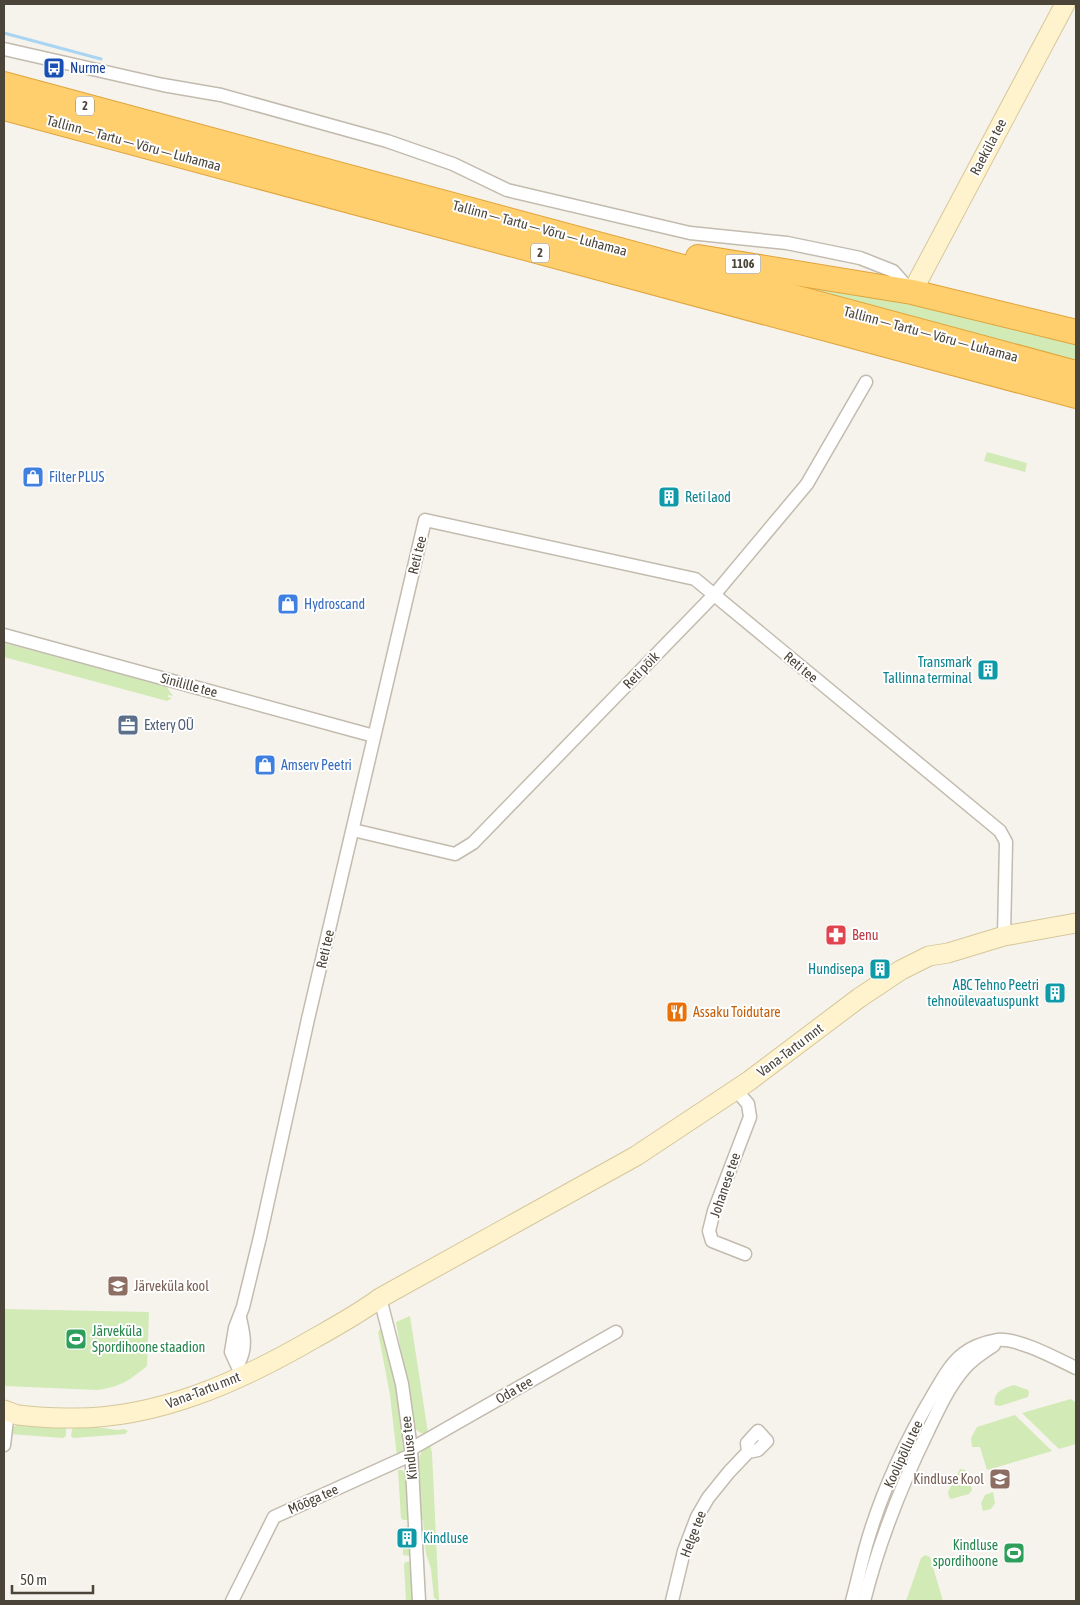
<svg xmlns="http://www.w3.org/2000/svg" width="1080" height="1605" font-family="'Asap Condensed',sans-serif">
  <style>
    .green { fill: #d2eab5 }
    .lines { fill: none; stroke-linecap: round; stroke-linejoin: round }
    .stream { stroke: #a9d4f2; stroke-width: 3 }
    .street-casing { stroke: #c2bbae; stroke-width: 15 }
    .secondary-casing { stroke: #d6c79b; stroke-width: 21 }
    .highway-casing { stroke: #e0a43c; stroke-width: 26 }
    .street { stroke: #fff; stroke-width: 12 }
    .secondary { stroke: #fff3cd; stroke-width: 19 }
    .highway { stroke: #ffcf6e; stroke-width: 24 }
    .labels { text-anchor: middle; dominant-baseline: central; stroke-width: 4; stroke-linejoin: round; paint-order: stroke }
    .shield { fill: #fff; stroke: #817c74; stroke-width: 1 }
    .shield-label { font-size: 12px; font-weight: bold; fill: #4b4439 }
    .transit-label { font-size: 14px; fill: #164399; stroke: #fff; text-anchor: start }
    .street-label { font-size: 14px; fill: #4b4439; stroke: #fff }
    .shop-label { font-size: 14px; fill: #366cbe; stroke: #fff; text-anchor: start }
    .culture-label { font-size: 14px; fill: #0d838f; stroke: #fff; text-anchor: end }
    .service-label { font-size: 14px; fill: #4e5e75; stroke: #fff; text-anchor: start }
    .health-label { font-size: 14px; fill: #be3a42; stroke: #fff; text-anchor: start }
    .food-label { font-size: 14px; fill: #c56008; stroke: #fff; text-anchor: start }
    .education-label { font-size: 14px; fill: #785e54; stroke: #fff; text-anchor: start }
    .leisure-label { font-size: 14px; fill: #27864d; stroke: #fff; text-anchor: start }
  </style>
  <rect width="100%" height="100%" fill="#f6f3ec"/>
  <!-- green -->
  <g class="green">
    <path d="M793,284L828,285L1076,340V362L796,287Z"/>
    <path d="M987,452L1027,463L1025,472L984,461Z"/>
    <path d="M4,643L166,686L173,696L168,695V697L172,698L167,701L4,657Z"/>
    <path d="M4,1309L149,1312L147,1366C128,1381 122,1386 98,1390L4,1386Z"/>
    <path d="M410,1316L428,1433C422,1435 418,1432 414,1427L396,1322Z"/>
    <path d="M381,1328L392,1363L400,1412L403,1449L400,1456L397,1457L390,1395L378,1332Z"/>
    <path d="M1014,1385L1028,1390L1029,1392L1028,1397L1000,1406L995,1405C992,1392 1004,1388 1014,1385Z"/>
    <path d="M1071,1399L1076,1403V1444L1059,1449L1022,1413Z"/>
    <path d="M1015,1415L1052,1451L987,1470L980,1447H972L971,1438L977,1427Z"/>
    <path d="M21,1423H66V1436L63,1438L10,1434L13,1427Z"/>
    <path d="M76,1427H97L117,1430L124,1429L128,1431L125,1434L73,1438L71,1436L72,1429Z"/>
    <path d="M430,1444L432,1453L439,1601L434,1598L431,1569L426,1553L424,1541L427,1540V1532H424L423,1520H420L419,1458L422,1450Z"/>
    <path d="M960,1469L965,1470L967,1472L972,1490L969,1494L951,1499L949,1497L948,1492Z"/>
    <path d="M398,1470H402L407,1474L411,1520H403L401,1518Z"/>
    <path d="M993,1492L995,1503L991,1509L983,1511L981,1503L985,1495Z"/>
    <path d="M408,1526V1533L405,1534L406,1541L409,1542L410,1556L403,1555L402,1528Z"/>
    <path d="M925,1555L930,1557L943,1601H906L921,1558Z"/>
    <path d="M413,1561L414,1601H406L404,1565L405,1562Z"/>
  </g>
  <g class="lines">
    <!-- stream -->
    <path class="stream" d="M4,33L101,59"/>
    <!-- street casing -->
    <g class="street-casing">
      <g id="street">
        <path d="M4,49L163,85L221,95L387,141L453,164L507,190L690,233L787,243L860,258L893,271L910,290"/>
        <path d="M4,635L374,736"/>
        <path d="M353,830L455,854L473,843L714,595L807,484L866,382"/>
        <path d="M742,1097L748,1104L750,1117L714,1211L709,1231L712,1241L745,1254"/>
        <path d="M380,1298L402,1384L411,1449L419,1601"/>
        <path d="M238,1364C247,1349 244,1335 240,1318"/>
        <path d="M242,1376L231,1352L235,1328L243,1307L260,1237L308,1019L425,520L695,579L1000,831L1006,842L1004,936"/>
        <path d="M4,1445L8,1411"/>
        <path d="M411,1449L616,1332"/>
        <path d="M232,1601L274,1517L411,1455"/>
        <path d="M672,1601L684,1551L697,1517L708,1498L729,1472L748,1452L758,1450L767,1441L758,1431L747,1443L748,1452"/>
        <path d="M852,1601C857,1583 861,1564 866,1546C881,1493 906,1440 934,1393C942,1380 950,1364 963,1354C972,1347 987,1342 998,1340C1019,1338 1057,1359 1076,1368"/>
        <path d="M864,1601C879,1542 901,1486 928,1431C938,1410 949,1386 964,1369C972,1359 984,1352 994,1345"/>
      </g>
    </g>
    <!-- secondary casing -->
    <g class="secondary-casing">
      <g id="secondary">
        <path d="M912,292L1065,4"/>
        <path d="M4,1410C9,1411 13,1414 18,1415C34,1417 52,1418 68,1418C156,1420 241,1381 315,1338C338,1325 360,1313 380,1298L636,1156L749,1081L859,998L901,970L929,956L948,953L1004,936L1076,923"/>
      </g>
    </g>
    <!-- highway casing -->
    <g class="highway-casing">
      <g id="highway">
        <path d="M4,84L1076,373"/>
        <path d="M4,108L1076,396"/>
        <path d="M698,257L912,292L1076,332"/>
      </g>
    </g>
    <!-- street -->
    <use href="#street" class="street"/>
    <!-- secondary -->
    <use href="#secondary" class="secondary"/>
    <!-- highway -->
    <use href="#highway" class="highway"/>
  </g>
  <!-- icons -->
  <defs>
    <g id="bus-square" transform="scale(1.125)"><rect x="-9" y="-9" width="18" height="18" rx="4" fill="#1a4fb4" stroke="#fff"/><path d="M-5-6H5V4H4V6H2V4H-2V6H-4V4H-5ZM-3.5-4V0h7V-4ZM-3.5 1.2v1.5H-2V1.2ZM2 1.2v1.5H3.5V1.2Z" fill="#fff"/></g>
    <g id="shop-square" transform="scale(1.125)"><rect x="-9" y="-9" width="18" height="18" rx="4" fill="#3f7fe0" stroke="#fff"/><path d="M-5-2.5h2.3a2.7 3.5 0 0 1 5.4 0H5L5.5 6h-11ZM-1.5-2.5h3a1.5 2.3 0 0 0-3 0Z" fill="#fff"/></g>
    <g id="building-square" transform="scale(1.125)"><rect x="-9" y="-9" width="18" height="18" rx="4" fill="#0f9aa8" stroke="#fff"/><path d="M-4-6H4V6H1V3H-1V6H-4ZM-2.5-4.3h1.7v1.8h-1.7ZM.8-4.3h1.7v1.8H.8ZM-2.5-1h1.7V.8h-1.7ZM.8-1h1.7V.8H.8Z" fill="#fff"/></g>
    <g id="office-square" transform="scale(1.125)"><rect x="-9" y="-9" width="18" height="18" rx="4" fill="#5c6f8a" stroke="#fff"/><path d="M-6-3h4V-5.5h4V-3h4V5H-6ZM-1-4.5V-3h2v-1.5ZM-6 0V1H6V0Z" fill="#fff"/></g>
    <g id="pharmacy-square" transform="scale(1.125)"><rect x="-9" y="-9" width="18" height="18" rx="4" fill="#e0444e" stroke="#fff"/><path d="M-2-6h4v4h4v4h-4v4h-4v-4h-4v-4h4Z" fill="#fff"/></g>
    <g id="restaurant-square" transform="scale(1.125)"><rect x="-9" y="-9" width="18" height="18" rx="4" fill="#e8710a" stroke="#fff"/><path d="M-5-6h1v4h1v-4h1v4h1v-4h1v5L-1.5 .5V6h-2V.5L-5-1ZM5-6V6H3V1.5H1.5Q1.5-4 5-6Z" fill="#fff"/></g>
    <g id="school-square" transform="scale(1.125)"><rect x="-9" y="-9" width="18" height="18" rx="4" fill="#8d6e63" stroke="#fff"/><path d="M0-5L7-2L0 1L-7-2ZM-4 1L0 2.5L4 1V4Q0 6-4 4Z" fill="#fff"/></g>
    <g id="stadium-square" transform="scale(1.125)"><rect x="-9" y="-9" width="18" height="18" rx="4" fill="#2e9e5b" stroke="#fff"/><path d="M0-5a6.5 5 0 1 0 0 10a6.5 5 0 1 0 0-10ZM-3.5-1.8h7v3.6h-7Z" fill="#fff"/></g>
  </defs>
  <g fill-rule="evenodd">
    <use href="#bus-square" x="54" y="68"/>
    <use href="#shop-square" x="33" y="477"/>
    <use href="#building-square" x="669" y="497"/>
    <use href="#shop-square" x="288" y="604"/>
    <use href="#building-square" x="988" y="670"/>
    <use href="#office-square" x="128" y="725"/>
    <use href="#shop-square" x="265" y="765"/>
    <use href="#pharmacy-square" x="836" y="935"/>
    <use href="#building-square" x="880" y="969"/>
    <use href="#building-square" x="1055" y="993"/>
    <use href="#restaurant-square" x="677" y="1012"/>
    <use href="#school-square" x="118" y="1286"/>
    <use href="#stadium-square" x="76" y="1339"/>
    <use href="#school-square" x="1000" y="1479"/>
    <use href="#building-square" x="407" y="1538"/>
    <use href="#stadium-square" x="1014" y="1553"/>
  </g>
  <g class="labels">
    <!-- shield labels -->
    <g class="shield">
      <rect x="76" y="96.5" width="18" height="19" rx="4"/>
      <rect x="531" y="243.5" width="18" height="19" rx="4"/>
      <rect x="725.5" y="254.5" width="35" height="19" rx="4"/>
    </g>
    <g class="shield-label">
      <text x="85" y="106">2</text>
      <text x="540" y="253">2</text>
      <text x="743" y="264">1106</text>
    </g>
    <!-- transit labels -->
    <g class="transit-label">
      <text x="70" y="68">Nurme</text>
    </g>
    <!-- street labels -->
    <g class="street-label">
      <text transform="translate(134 143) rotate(15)">Tallinn — Tartu — Võru — Luhamaa</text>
      <text transform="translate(988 147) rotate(-62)">Raeküla tee</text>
      <text transform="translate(540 228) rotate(15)">Tallinn — Tartu — Võru — Luhamaa</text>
      <text transform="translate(931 334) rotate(15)">Tallinn — Tartu — Võru — Luhamaa</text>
      <text transform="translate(417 555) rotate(-76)">Reti tee</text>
      <text transform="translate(801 667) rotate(40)">Reti tee</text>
      <text transform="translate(641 670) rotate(-46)">Reti põik</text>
      <text transform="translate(189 685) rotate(15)">Sinilille tee</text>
      <text transform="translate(325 949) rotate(-77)">Reti tee</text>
      <text transform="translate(790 1050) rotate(-37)">Vana-Tartu mnt</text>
      <text transform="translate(725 1185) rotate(-71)">Johanese tee</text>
      <text transform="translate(203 1390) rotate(-21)">Vana-Tartu mnt</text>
      <text transform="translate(514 1390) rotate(-30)">Oda tee</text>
      <text transform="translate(409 1448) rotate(-96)">Kindluse tee</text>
      <text transform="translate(903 1454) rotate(-65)">Koolipõllu tee</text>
      <text transform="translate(313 1499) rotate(-24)">Mõõga tee</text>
      <text transform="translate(693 1534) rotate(-69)">Helge tee</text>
    </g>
    <!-- shop labels -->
    <g class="shop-label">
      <text x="49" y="477">Filter PLUS</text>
      <text x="304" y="604">Hydroscand</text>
      <text x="281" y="765">Amserv Peetri</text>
    </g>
    <!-- culture labels -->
    <g class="culture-label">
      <text x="685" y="497" text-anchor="start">Reti laod</text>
      <text x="972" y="662">Transmark<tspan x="972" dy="16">Tallinna terminal</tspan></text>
      <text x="864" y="969">Hundisepa</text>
      <text x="1039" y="985">ABC Tehno Peetri<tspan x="1039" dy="16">tehnoülevaatuspunkt</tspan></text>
      <text x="423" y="1538" text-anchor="start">Kindluse</text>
    </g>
    <!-- service labels -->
    <g class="service-label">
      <text x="144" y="725">Extery OÜ</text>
    </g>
    <!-- health labels -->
    <g class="health-label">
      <text x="852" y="935">Benu</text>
    </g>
    <!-- food labels -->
    <g class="food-label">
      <text x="693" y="1012">Assaku Toidutare</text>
    </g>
    <!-- education labels -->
    <g class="education-label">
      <text x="134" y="1286">Järveküla kool</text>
      <text x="984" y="1479" text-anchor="end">Kindluse Kool</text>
    </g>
    <!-- leisure labels -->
    <g class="leisure-label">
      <text x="92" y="1331">Järveküla<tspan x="92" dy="16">Spordihoone staadion</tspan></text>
      <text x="998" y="1545" text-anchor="end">Kindluse<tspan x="998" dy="16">spordihoone</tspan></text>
    </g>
  </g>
  <!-- border -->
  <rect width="1080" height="1605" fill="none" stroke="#4b4439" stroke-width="10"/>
  <!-- scale -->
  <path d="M12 1585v8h81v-8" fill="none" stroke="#4b4439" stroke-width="2.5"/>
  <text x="20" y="1585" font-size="15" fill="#4b4439" stroke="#ffffff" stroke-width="4" paint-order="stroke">50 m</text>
</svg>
